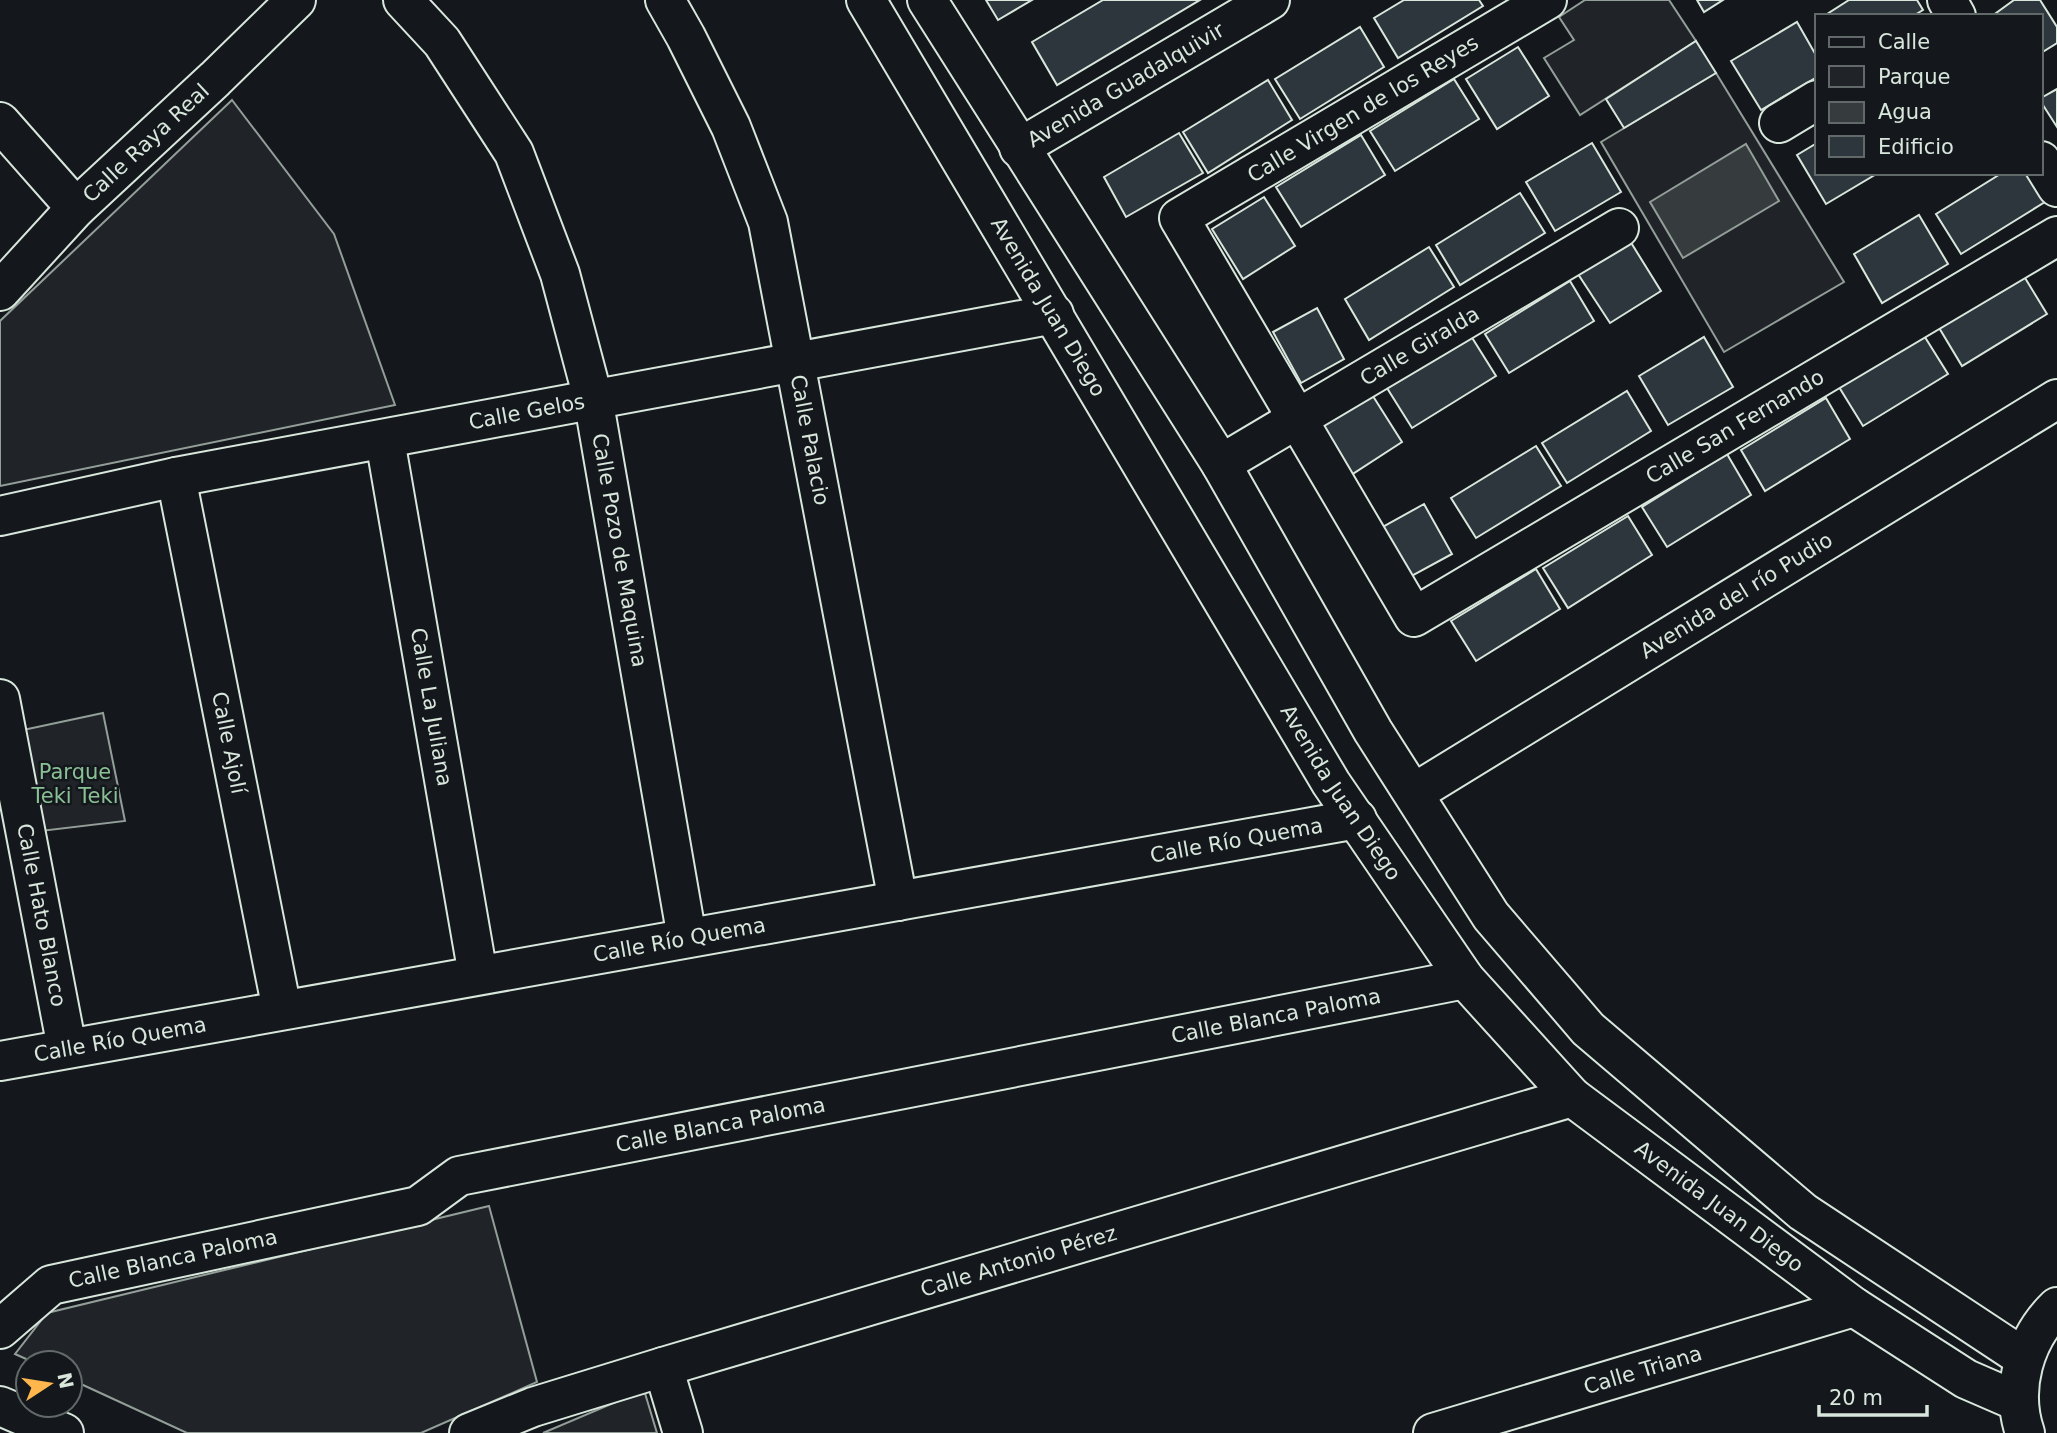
<svg xmlns="http://www.w3.org/2000/svg" width="2057" height="1433" font-family="'DejaVu Sans',sans-serif">
  <style>
    .green { fill: #202428; stroke: #939e99; stroke-width: 2 }
    .water { fill: #363b3e; stroke: #939e99; stroke-width: 2 }
    .building { fill: #2c363c; stroke: #d8e6dc; stroke-width: 2 }
    .lines { fill: none; stroke-linecap: round; stroke-linejoin: round }
    .minor-casing { stroke: #d8e6dc; stroke-width: 42 }
    .major-casing { stroke: #d8e6dc; stroke-width: 42 }
    .minor { stroke: #14181c; stroke-width: 38 }
    .major { stroke: #14181c; stroke-width: 38 }
    .labels { text-anchor: middle; dominant-baseline: central; stroke-width: 5; stroke-linejoin: round; paint-order: stroke }
    .street-label { font-size: 21px; fill: #d8e6dc; stroke: #14181c }
    .park-label { font-size: 21px; fill: #8ac095; stroke: #14181c }
  </style>
  <rect width="100%" height="100%" fill="#14181c"/>
  <!-- green -->
  <g class="green">
    <path d="M1585,0H1669L1696,41L1580,115L1544,58L1574,40L1559,17Z"/>
    <path d="M1716,73L1844,282L1724,352L1601,142Z"/>
    <path d="M232,100L334,234L395,405L0,486V321Z"/>
    <path d="M103,713L125,821L41,831L23,730Z"/>
    <path d="M489,1206L537,1382L421,1433H187L70,1379V1363H35L15,1354L47,1313Z"/>
    <path d="M644,1390L657,1433H543Z"/>
  </g>
  <!-- water -->
  <path class="water" d="M1746,144L1779,201L1683,258L1650,202Z"/>
  <!-- building -->
  <g class="building">
    <path d="M986,0H1032L998,20Z"/>
    <path d="M1103,0H1200L1057,85L1032,42Z"/>
    <path d="M1404,0H1479L1483,6L1398,58L1374,18Z"/>
    <path d="M1697,0H1723L1704,12Z"/>
    <path d="M1849,0H1917L1923,10L1913,16H1824Z"/>
    <path d="M2014,0H2040L2057,27V43L2041,53V16H1992Z"/>
    <path d="M1797,22L1817,57V77L1761,110L1731,61Z"/>
    <path d="M1360,27L1384,67L1300,119L1275,79Z"/>
    <path d="M1696,41L1716,73L1624,128L1606,99Z"/>
    <path d="M1518,47L1549,96L1497,129L1466,79Z"/>
    <path d="M1454,79L1479,119L1395,171L1370,131Z"/>
    <path d="M1268,80L1292,120L1208,173L1183,132Z"/>
    <path d="M2057,89V127L2041,102V98Z"/>
    <path d="M1179,133L1203,173L1126,217L1104,177Z"/>
    <path d="M1361,135L1385,175L1301,227L1276,187Z"/>
    <path d="M1592,143L1621,192L1555,231L1526,182Z"/>
    <path d="M1817,143V173H1878L1826,204L1797,155Z"/>
    <path d="M2002,173H2027L2045,202L1961,254L1936,214Z"/>
    <path d="M1520,193L1545,233L1460,285L1436,245Z"/>
    <path d="M1264,197L1295,246L1243,279L1212,229Z"/>
    <path d="M1919,215L1948,264L1882,303L1854,254Z"/>
    <path d="M1630,241L1661,291L1610,323L1578,274Z"/>
    <path d="M1429,247L1454,287L1369,340L1345,299Z"/>
    <path d="M2022,273L2047,314L1962,366L1938,326Z"/>
    <path d="M1570,281L1594,321L1509,373L1485,334Z"/>
    <path d="M1317,308L1344,359L1301,383L1273,332Z"/>
    <path d="M1923,334L1948,374L1863,426L1839,387Z"/>
    <path d="M1471,336L1496,376L1412,428L1387,388Z"/>
    <path d="M1704,337L1733,387L1668,425L1639,376Z"/>
    <path d="M1627,391L1651,431L1567,483L1542,443Z"/>
    <path d="M1371,393L1402,442L1351,475L1319,425Z"/>
    <path d="M1826,398L1850,439L1765,491L1741,450Z"/>
    <path d="M1536,446L1561,486L1476,538L1451,498Z"/>
    <path d="M1727,454L1751,495L1667,547L1642,507Z"/>
    <path d="M1424,504L1452,554L1408,578L1381,528Z"/>
    <path d="M1628,516L1652,555L1568,608L1543,568Z"/>
    <path d="M1536,569L1560,609L1476,661L1451,621Z"/>
  </g>
  <g class="lines">
    <!-- minor casing -->
    <g class="minor-casing">
      <g id="minor">
        <path id="s1" d="M403,0L442,42L514,153L560,274L593,398L687,938"/>
        <path id="s2" d="M665,0L686,37L731,127L768,222L898,901"/>
        <path id="s3" d="M866,0L1331,783L1465,979L1572,1097L1854,1307L1966,1379L2019,1402"/>
        <path d="M927,0L1221,464L1373,731L1491,916L1588,1029L1803,1212L2024,1358"/>
        <path id="s4" d="M1547,0L1179,218L1414,617L2057,236"/>
        <path d="M1947,0L1956,16"/>
        <path d="M0,122L76,208"/>
        <path d="M1779,123L1817,100"/>
        <path id="s5" d="M1019,148L1270,0"/>
        <path d="M2041,161L2057,187"/>
        <path id="s6" d="M0,291L76,208L215,79L296,0"/>
        <path id="s7" d="M385,440L478,975"/>
        <path id="s8" d="M1221,464L1619,228"/>
        <path id="s9" d="M176,477L282,1010"/>
        <path id="s10" d="M0,516L176,477L1054,314"/>
        <path id="s11" d="M0,699L67,1048"/>
        <path id="s12" d="M1414,793L2057,399"/>
        <path id="s13" d="M0,1061L1357,819"/>
        <path id="s14" d="M0,1329L51,1285L418,1206L459,1176L1465,979"/>
        <path d="M663,1367L683,1433"/>
        <path id="s15" d="M469,1433L533,1407L663,1367L1572,1097"/>
        <path id="s16" d="M1433,1433L1854,1307"/>
        <path d="M2025,1433C2010,1389 2024,1339 2057,1307"/>
      </g>
    </g>
    <!-- major casing -->
    <g class="major-casing">
      <path id="major" d="M0,1406L64,1433"/>
    </g>
    <!-- minor -->
    <use href="#minor" class="minor"/>
    <!-- major -->
    <use href="#major" class="major"/>
  </g>
  <g class="labels">
    <!-- street labels -->
    <g class="street-label">
      <text stroke="none"><textPath href="#s5" startOffset="124">Avenida Guadalquivir</textPath></text>
      <text transform="translate(1363 109) rotate(-31)">Calle Virgen de los Reyes</text>
      <text stroke="none"><textPath href="#s6" startOffset="208">Calle Raya Real</textPath></text>
      <text stroke="none"><textPath href="#s3" startOffset="357">Avenida Juan Diego</textPath></text>
      <text stroke="none"><textPath href="#s8" startOffset="231">Calle Giralda</textPath></text>
      <text stroke="none"><textPath href="#s10" startOffset="537">Calle Gelos</textPath></text>
      <text stroke="none"><textPath href="#s4" startOffset="1264">Calle San Fernando</textPath></text>
      <text stroke="none"><textPath href="#s2" startOffset="467">Calle Palacio</textPath></text>
      <text stroke="none"><textPath href="#s1" startOffset="602">Calle Pozo de Maquina</textPath></text>
      <text stroke="none"><textPath href="#s12" startOffset="378">Avenida del río Pudio</textPath></text>
      <text stroke="none"><textPath href="#s7" startOffset="271">Calle La Juliana</textPath></text>
      <text stroke="none"><textPath href="#s9" startOffset="271">Calle Ajolí</textPath></text>
      <text stroke="none"><textPath href="#s3" startOffset="924">Avenida Juan Diego</textPath></text>
      <text stroke="none"><textPath href="#s13" startOffset="1256">Calle Río Quema</textPath></text>
      <text stroke="none"><textPath href="#s11" startOffset="220">Calle Hato Blanco</textPath></text>
      <text stroke="none"><textPath href="#s13" startOffset="690">Calle Río Quema</textPath></text>
      <text stroke="none"><textPath href="#s14" startOffset="1326">Calle Blanca Paloma</textPath></text>
      <text stroke="none"><textPath href="#s13" startOffset="122">Calle Río Quema</textPath></text>
      <text stroke="none"><textPath href="#s14" startOffset="760">Calle Blanca Paloma</textPath></text>
      <text stroke="none"><textPath href="#s3" startOffset="1491">Avenida Juan Diego</textPath></text>
      <text stroke="none"><textPath href="#s14" startOffset="192">Calle Blanca Paloma</textPath></text>
      <text stroke="none"><textPath href="#s15" startOffset="576">Calle Antonio Pérez</textPath></text>
      <text stroke="none"><textPath href="#s16" startOffset="219">Calle Triana</textPath></text>
    </g>
    <!-- park labels -->
    <g class="park-label">
      <text x="75" y="772">Parque<tspan x="75" dy="24">Teki Teki</tspan></text>
    </g>
  </g>
  <!-- legend -->
  <rect x="1815" y="14" width="228" height="161" fill="#14181c" stroke="#626a69" stroke-width="2"/>
  <rect x="1829" y="37" width="35" height="10" fill="#14181c" stroke="#626a69" stroke-width="2"/>
  <text x="1878" y="49" font-size="21" fill="#d8e6dc">Calle</text>
  <rect x="1829" y="66" width="35" height="21" fill="#202428" stroke="#626a69" stroke-width="2"/>
  <text x="1878" y="84" font-size="21" fill="#d8e6dc">Parque</text>
  <rect x="1829" y="102" width="35" height="21" fill="#363b3e" stroke="#626a69" stroke-width="2"/>
  <text x="1878" y="119" font-size="21" fill="#d8e6dc">Agua</text>
  <rect x="1829" y="136" width="35" height="21" fill="#2c363c" stroke="#626a69" stroke-width="2"/>
  <text x="1878" y="154" font-size="21" fill="#d8e6dc">Edificio</text>
  <!-- north arrow -->
  <g transform="translate(49 1384) rotate(78)"><circle r="33" fill="#14181c" stroke="#626a69" stroke-width="2"/>
  <path d="M0-5L12 26L0 18L-12 26Z" fill="#ffb74d"/>
  <text y="-10" font-size="19" font-weight="bold" text-anchor="middle" fill="#d8e6dc">N</text>
  </g>
  <!-- scale -->
  <path d="M1819 1405v10h108v-10" fill="none" stroke="#d8e6dc" stroke-width="3.5"/>
  <text x="1829" y="1405" font-size="21" fill="#d8e6dc" stroke="#14181c" stroke-width="5" paint-order="stroke">20 m</text>
</svg>
